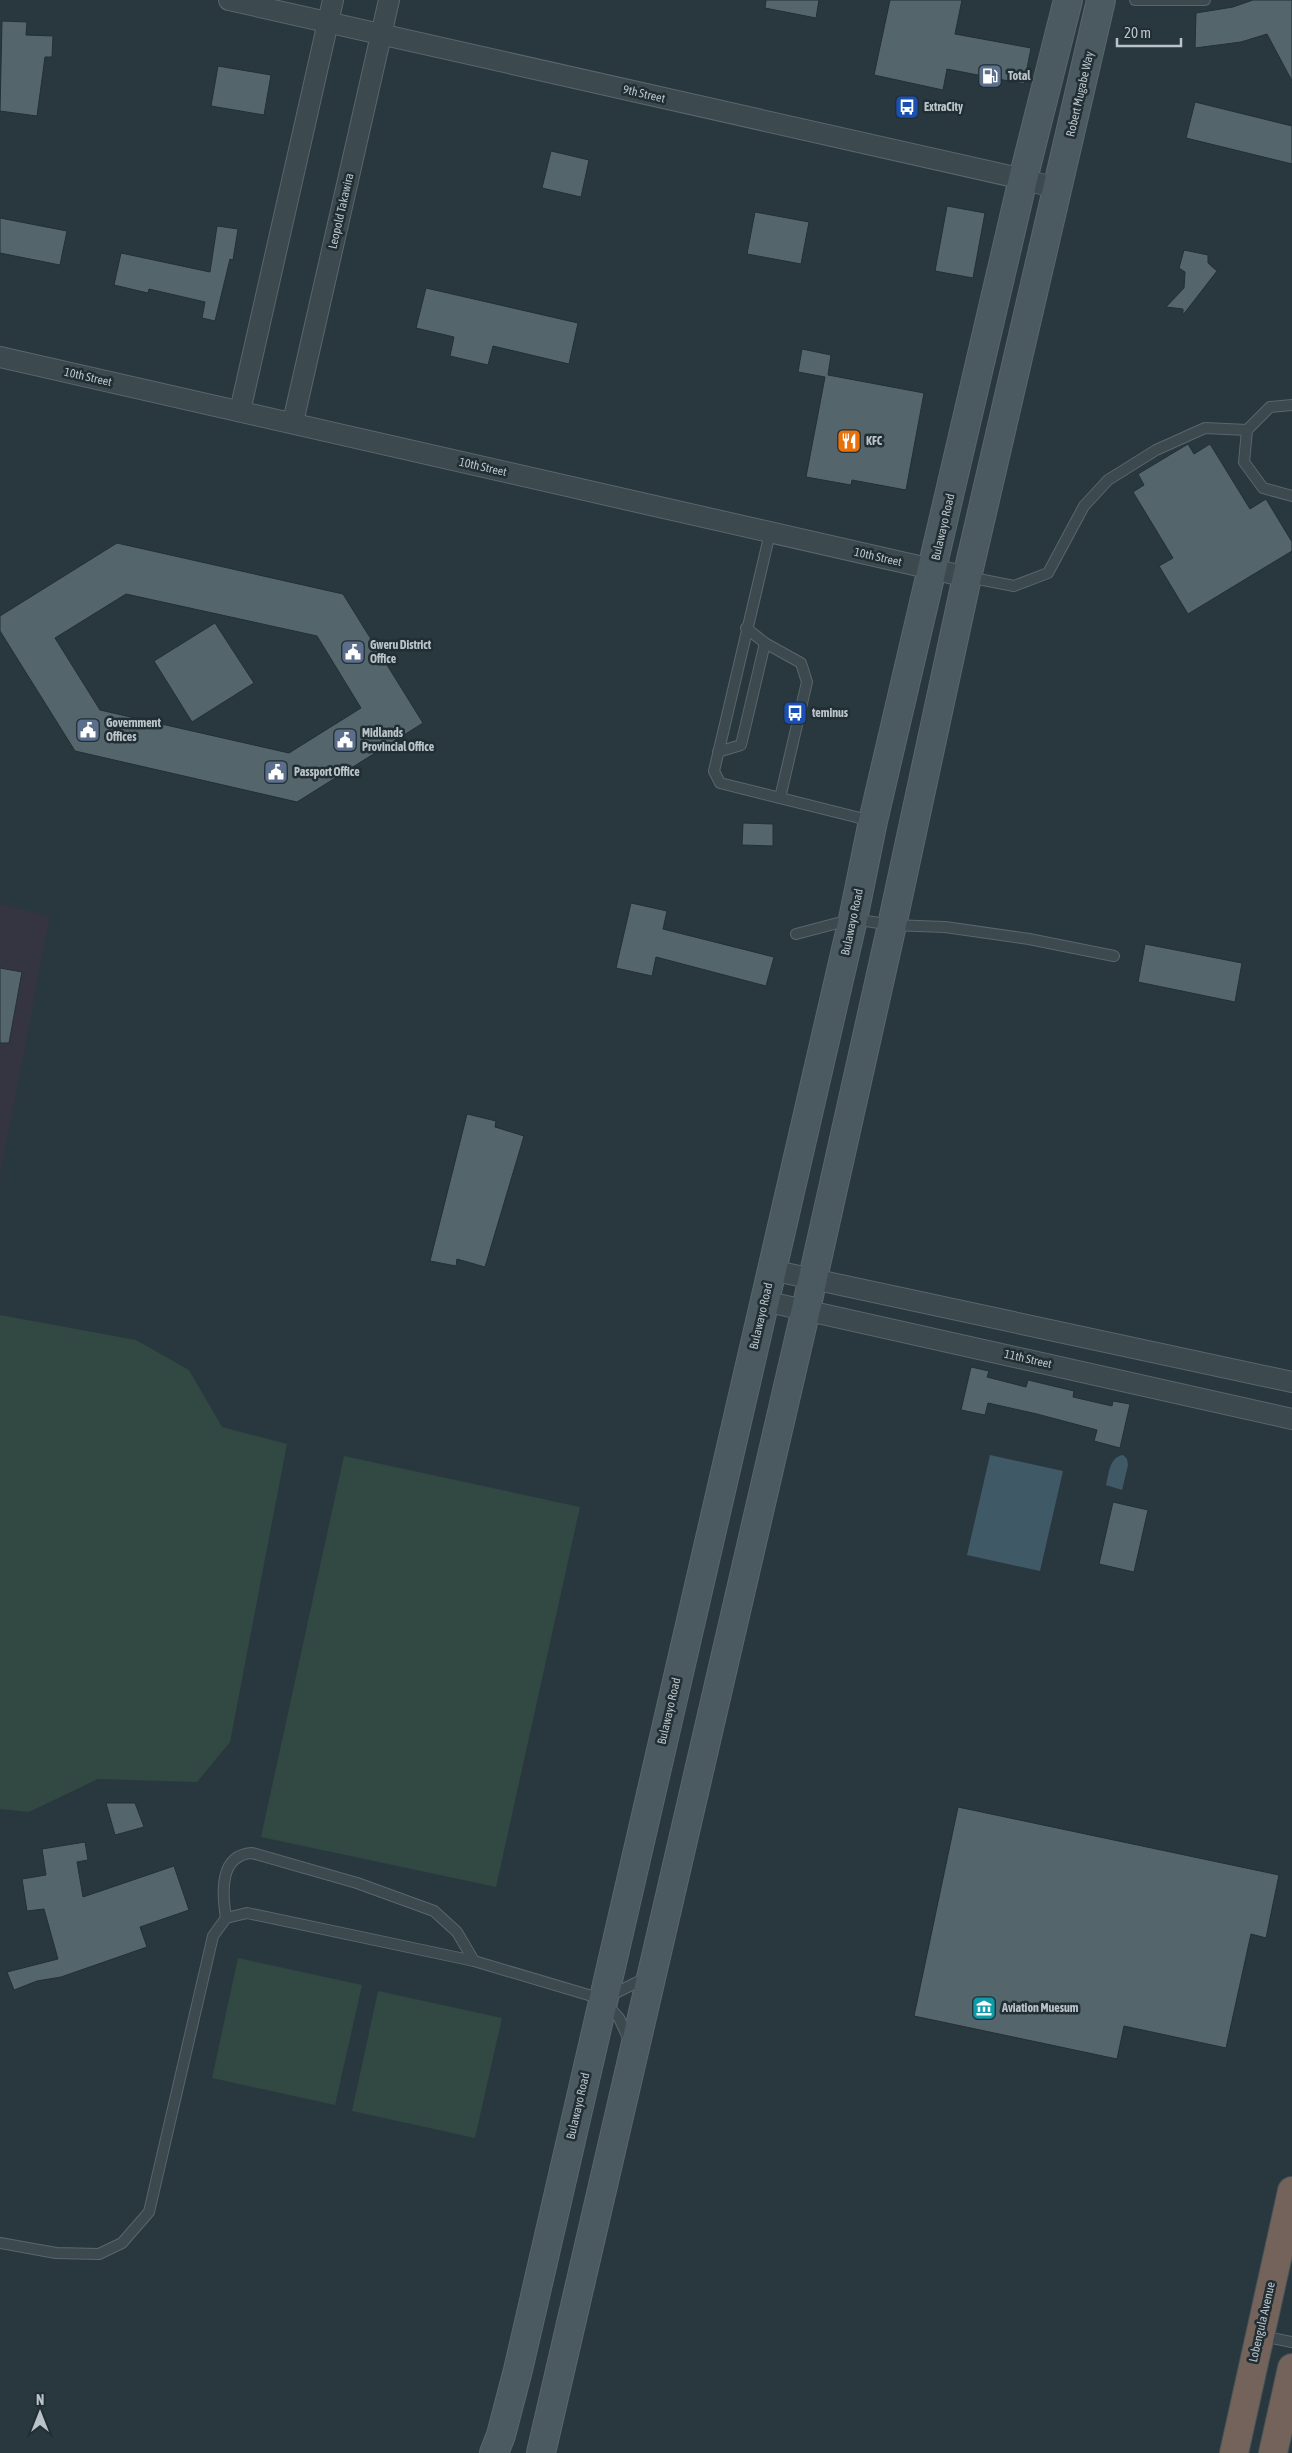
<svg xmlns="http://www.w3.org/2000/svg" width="1292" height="2453" font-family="'Asap Condensed',sans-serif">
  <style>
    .medical { fill: #343540 }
    .green { fill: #324842 }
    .water { fill: #405966 }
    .building { fill: #54656b; stroke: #233036; fill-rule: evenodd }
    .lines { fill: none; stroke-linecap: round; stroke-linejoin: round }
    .lane-casing { stroke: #5a666c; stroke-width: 12 }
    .street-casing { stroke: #5a666c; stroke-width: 22 }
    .secondary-casing { stroke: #5a666c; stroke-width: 30 }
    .highway-casing { stroke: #475359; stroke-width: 30 }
    .lane { stroke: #3c494f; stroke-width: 10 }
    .street { stroke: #3c494f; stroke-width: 20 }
    .secondary { stroke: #4b5961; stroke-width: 28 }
    .highway { stroke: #74635a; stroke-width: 28 }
    .labels { text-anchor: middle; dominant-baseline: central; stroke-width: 5; stroke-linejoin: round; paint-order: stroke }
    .poi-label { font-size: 12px; font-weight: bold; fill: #b9c3c9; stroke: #212e34; text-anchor: start }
    .street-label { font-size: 12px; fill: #b9c3c9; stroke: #212e34 }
  </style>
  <rect width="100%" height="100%" fill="#29383e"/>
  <!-- medical -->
  <path class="medical" d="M0,904L50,916L0,1176Z"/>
  <!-- green -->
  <g class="green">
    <path d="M0,1315L136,1340L189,1370L222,1427L287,1444L230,1742L197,1782L98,1779L29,1812L0,1809Z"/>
    <path d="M344,1456L580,1507L496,1887L261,1837Z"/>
    <path d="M238,1958L362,1985L335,2105L212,2078Z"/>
    <path d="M378,1991L502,2018L475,2138L352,2111Z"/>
  </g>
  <!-- water -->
  <g class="water">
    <path d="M990,1455L1063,1471L1040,1571L967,1555Z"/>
    <path d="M1123,1455L1127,1459L1128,1465L1122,1490L1106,1485C1109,1474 1109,1457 1123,1455Z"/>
  </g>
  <!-- building -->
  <g class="building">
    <path d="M766,0H819L816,18L765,8Z"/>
    <path d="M890,0H962L955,34L1031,48L1024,84L947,69L943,90L874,75Z"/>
    <path d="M1253,0H1292V81L1267,34L1241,42L1195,48L1196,13L1233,7Z"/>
    <path d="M2,21L27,22L26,35L53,36L52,57H45L37,116L0,111Z"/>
    <path d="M218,66L271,75L264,115L211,106Z"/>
    <path d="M1195,102L1292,126V164L1186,138Z"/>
    <path d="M551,151L589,160L581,197L542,188Z"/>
    <path d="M947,206L985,213L973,278L935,271Z"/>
    <path d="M755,212L809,222L801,264L747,254Z"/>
    <path d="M0,218L67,231L60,265L0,253Z"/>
    <path d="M217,226L238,229L233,260L230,259L215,321L202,318L205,302L149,289L148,293L114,285L121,253L210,272Z"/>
    <path d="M1184,250L1208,255V263L1217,271L1183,315V309L1166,307L1184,288L1185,272L1179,268Z"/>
    <path d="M426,288L578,323L569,364L493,346L488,365L450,356L454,337L416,328Z"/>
    <path d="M802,349L831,355L828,375L924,393L906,490L852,480L851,485L806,477L825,377L798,372Z"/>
    <path d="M1188,444L1194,454L1210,444L1250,509L1266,499L1292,542V551L1188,614L1159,566L1173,558L1133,492L1144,485L1138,474Z"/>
    <path d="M117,543L343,594L423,723L297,802L75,751L0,631V616ZM126,594L317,636L361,708L289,753L100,710L55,638Z"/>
    <path d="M215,623L254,683L192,722L154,661Z"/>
    <path d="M743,823L773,824V846L742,845Z"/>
    <path d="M631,903L667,911L663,929L774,957L766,986L656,957L652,976L616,968Z"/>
    <path d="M1145,944L1242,963L1235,1002L1138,982Z"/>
    <path d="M0,968L22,972L9,1043H0Z"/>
    <path d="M467,1114L496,1121L495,1127L524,1136L485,1267L457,1259L456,1266L430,1261Z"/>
    <path d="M971,1367L989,1371L987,1377L1026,1387L1028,1380L1074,1391L1073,1397L1112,1406L1113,1401L1130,1404L1120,1448L1094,1441L1097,1430L1037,1414L988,1403L985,1415L961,1410Z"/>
    <path d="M1113,1502L1148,1510L1134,1572L1099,1564Z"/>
    <path d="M106,1803H135L144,1827L115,1835Z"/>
    <path d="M958,1807L1279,1875L1266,1938L1251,1934L1226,2048L1124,2026L1117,2059L914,2016Z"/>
    <path d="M85,1842L88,1860L77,1862L83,1897L174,1866L189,1910L140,1927L147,1947L61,1977L37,1981L14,1990L7,1972L58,1959L44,1909L27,1911L22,1879L46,1875L42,1849Z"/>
  </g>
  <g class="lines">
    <!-- lane casing -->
    <g class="lane-casing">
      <g id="lane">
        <path d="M1135,0H1205"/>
        <path d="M1292,405L1270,407L1247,430L1244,462L1263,488L1292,496"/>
        <path d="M770,533L714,771L720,783L872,821"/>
        <path d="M968,577L1014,586L1048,573L1084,506L1108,480L1156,450L1205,428L1247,430"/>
        <path d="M746,628L765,643L801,663L807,682L780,798"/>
        <path d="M718,752L741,745L765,643"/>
        <path d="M796,934L853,919L892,925L945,927L1029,939L1114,956"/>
        <path d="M226,1918C222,1893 219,1855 252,1853L357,1883L434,1911L457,1932L474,1961"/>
        <path d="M607,1997L648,1977"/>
        <path d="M0,2243L56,2253L99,2254L122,2243L149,2212L213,1936L226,1918L247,1913L474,1961L602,1999L619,2018L630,2042"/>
        <path d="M1262,2336L1292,2342"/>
      </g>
    </g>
    <!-- street casing -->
    <g class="street-casing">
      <g id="street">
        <path d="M229,0L1023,179L1059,189"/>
        <path d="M0,357L967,577"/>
        <path d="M240,411L333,0"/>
        <path d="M293,422L389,0"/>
        <path d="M771,1270L1292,1382"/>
        <path d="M764,1301L1292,1419"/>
      </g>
    </g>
    <!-- secondary casing -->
    <g class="secondary-casing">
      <g id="secondary">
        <path d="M494,2453L501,2435L518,2370L853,919L873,821L1023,179L1068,0"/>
        <path d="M541,2453L806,1309L892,925L967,577L1101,0"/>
      </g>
    </g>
    <!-- highway casing -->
    <g class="highway-casing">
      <g id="highway">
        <path d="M1234,2453L1292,2191"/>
        <path d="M1273,2453L1292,2368"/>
      </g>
    </g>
    <!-- lane -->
    <use href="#lane" class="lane"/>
    <!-- street -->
    <use href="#street" class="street"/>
    <!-- secondary -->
    <use href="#secondary" class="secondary"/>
    <!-- highway -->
    <use href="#highway" class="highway"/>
  </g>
  <!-- icons -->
  <defs>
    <g id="fuel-square" transform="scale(1.25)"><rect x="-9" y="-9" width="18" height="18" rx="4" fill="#5c6f8a" stroke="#212e34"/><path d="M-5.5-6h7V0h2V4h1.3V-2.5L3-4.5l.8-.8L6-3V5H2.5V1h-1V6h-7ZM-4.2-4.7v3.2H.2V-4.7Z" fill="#fff"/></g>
    <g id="bus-square" transform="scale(1.25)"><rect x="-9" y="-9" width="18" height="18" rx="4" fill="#1a4fb4" stroke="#212e34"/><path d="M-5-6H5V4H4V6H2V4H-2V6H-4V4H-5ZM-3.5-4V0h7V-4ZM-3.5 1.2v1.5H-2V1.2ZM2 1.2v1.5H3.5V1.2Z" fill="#fff"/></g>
    <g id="restaurant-square" transform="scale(1.25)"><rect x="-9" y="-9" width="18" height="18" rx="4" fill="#e8710a" stroke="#212e34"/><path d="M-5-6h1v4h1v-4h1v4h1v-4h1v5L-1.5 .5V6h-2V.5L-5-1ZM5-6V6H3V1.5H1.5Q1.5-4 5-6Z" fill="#fff"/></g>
    <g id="civic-square" transform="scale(1.25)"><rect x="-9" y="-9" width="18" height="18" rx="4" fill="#5c6f8a" stroke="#212e34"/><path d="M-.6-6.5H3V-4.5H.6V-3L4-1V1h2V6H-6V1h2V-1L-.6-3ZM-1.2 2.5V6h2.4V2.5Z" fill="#fff"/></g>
    <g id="museum-square" transform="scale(1.25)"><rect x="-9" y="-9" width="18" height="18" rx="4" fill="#0f9aa8" stroke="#212e34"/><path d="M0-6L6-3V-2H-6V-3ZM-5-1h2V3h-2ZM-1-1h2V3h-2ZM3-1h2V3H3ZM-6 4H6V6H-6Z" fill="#fff"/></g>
  </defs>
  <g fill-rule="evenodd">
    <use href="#fuel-square" x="990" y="76"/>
    <use href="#bus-square" x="907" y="107"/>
    <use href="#restaurant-square" x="849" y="441"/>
    <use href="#civic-square" x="353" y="652"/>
    <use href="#bus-square" x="795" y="713"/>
    <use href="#civic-square" x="88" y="730"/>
    <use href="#civic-square" x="345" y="740"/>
    <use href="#civic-square" x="276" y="772"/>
    <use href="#museum-square" x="984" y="2008"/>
  </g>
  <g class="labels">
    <!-- poi labels -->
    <g class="poi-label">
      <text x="1008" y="76">Total</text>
      <text x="924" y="107">ExtraCity</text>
      <text x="866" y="441">KFC</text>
      <text x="370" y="645">Gweru District<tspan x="370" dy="14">Office</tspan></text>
      <text x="812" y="713">teminus</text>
      <text x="106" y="723">Government<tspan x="106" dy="14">Offices</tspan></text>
      <text x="362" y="733">Midlands<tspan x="362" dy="14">Provincial Office</tspan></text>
      <text x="294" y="772">Passport Office</text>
      <text x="1002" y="2008">Aviation Muesum</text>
    </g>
    <!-- street labels -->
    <g class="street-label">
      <text transform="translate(644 94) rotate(13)">9th Street</text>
      <text transform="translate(1080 94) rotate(-77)">Robert Mugabe Way</text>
      <text transform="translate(341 211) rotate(-77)">Leopold Takawira</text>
      <text transform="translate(88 377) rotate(13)">10th Street</text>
      <text transform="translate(483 467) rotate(13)">10th Street</text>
      <text transform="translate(943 527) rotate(-77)">Bulawayo Road</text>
      <text transform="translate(878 557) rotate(13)">10th Street</text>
      <text transform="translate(852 922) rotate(-78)">Bulawayo Road</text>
      <text transform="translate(761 1316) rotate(-77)">Bulawayo Road</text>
      <text transform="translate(1028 1359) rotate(13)">11th Street</text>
      <text transform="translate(669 1711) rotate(-77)">Bulawayo Road</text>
      <text transform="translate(578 2106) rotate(-77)">Bulawayo Road</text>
      <text transform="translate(1262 2322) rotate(-77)">Lobengula Avenue</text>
    </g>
  </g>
  <!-- north arrow -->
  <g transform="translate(40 2413)" stroke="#212e34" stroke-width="4" paint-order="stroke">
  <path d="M0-4L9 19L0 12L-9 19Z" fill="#b9c3c9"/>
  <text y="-8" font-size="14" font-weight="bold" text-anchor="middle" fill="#b9c3c9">N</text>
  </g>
  <!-- scale -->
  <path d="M1117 38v8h64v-8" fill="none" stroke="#b9c3c9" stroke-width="2.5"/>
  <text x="1124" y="38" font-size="15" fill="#b9c3c9" stroke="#212e34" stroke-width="4" paint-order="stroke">20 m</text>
</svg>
